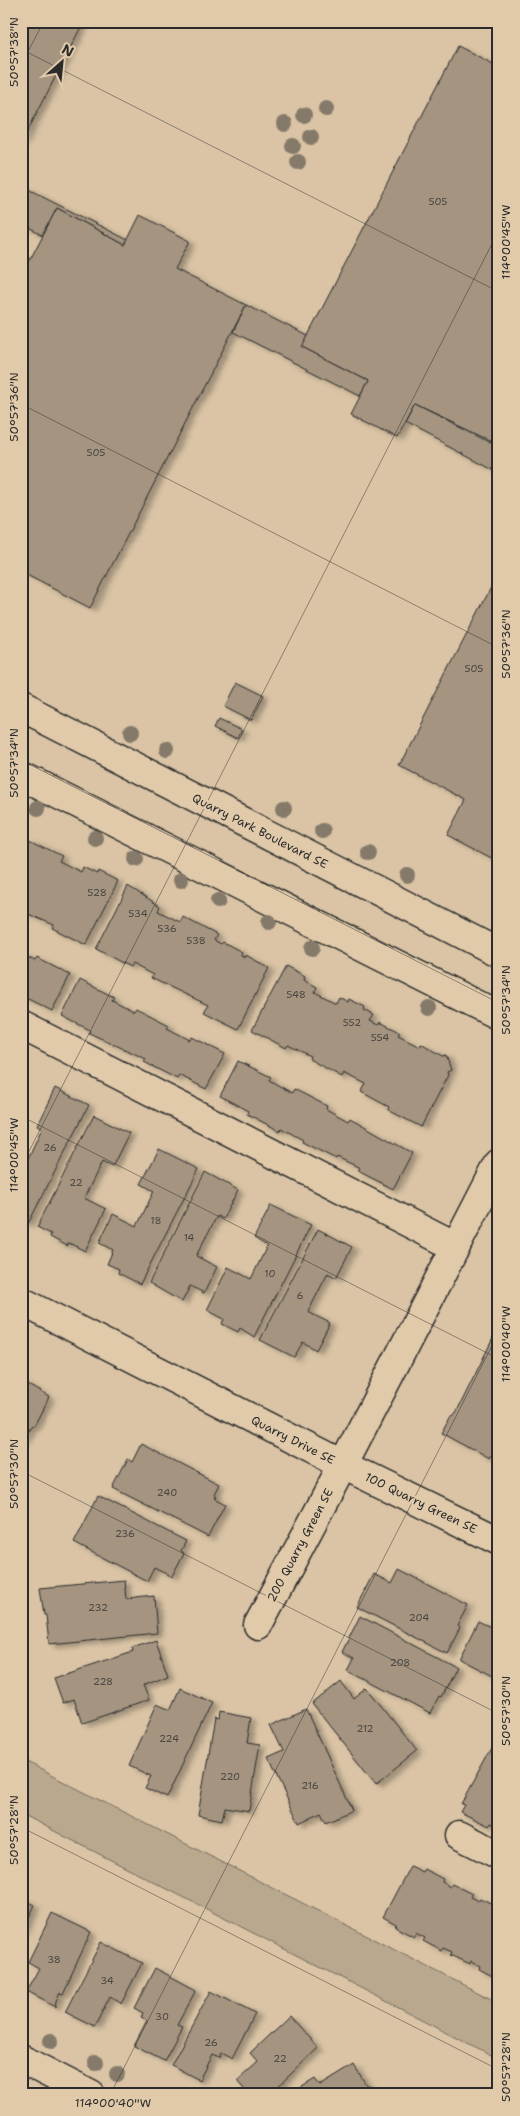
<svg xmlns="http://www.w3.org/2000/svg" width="520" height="2116" font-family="'Shantell Sans',sans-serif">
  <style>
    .green { fill: #baa88e; stroke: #726a5c }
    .building { fill: #a49480; stroke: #2b2b2b; filter: url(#shadow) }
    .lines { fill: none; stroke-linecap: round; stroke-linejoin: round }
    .minor-casing { stroke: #2b2b2b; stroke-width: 31 }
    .minor { stroke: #e1caaa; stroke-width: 28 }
    .tree { fill: #857a6a }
    .ticks { fill: none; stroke: #2b2b2b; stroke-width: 1; stroke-opacity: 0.45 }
    .labels { text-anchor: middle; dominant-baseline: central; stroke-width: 4.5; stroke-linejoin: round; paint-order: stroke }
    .number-label { font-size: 10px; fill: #494540 }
    .street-label { font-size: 12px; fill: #2b2b2b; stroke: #e1caaa }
    .neatline { fill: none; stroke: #2b2b2b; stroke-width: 2 }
    .ticks-label { font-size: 12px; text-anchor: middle; fill: #2b2b2b }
  </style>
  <defs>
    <filter id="shadow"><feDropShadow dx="5.5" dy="3" stdDeviation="2.5" flood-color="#0004"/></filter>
  </defs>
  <rect width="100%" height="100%" fill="#dac4a5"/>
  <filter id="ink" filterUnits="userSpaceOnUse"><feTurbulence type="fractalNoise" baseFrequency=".02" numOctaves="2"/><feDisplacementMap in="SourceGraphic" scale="10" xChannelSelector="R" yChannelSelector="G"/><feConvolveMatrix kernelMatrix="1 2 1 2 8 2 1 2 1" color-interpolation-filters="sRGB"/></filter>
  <g filter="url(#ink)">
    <!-- green -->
    <path class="green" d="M21,1760L499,2003V2059L21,1814Z"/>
    <!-- building -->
    <g class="building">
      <path d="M21,21H84L21,144Z"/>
      <path d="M458,46L499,67V427L491,441L415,405L397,438L351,414L368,381L302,347Z"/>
      <path d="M21,186L128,240L125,245L57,208L43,235L21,224Z"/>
      <path d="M57,208L125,245L140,215L190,241L175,269L246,305L90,608L21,572V277Z"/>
      <path d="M246,305L308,336L302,347L368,381L360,396L233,332Z"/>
      <path d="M415,405L499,447V473L405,424Z"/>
      <path d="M499,427V445L491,441Z"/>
      <path d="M499,572V862L448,835L466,800L399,765Z"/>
      <path d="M235,682L263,696L251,720L223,706Z"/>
      <path d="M219,718L242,729L238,738L215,726Z"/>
      <path d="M28,839L62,856L59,861L81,872L83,867L97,874L98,871L118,881L86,945L52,928L54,925L21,911V841L26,844Z"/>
      <path d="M128,886L160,906L158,911L180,922L183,917L217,935L214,940L221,944L223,942L242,952L241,955L245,957L246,955L269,968L238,1029L204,1012L208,1005L151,978L153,975L132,964L130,967L96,949Z"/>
      <path d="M21,954L35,961L37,958L70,975L52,1011L24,997L21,999Z"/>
      <path d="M286,966L305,976L304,980L317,987L315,992L336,1003L339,997L348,1002L349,999L365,1007L364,1010L374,1015L370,1021L378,1025L380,1022L400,1032L398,1035L420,1046L421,1043L443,1056L446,1055L451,1070L447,1072L448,1075L421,1127L388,1110L389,1107L361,1092L366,1084L344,1073L342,1077L309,1059L310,1056L288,1045L286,1048L252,1030Z"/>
      <path d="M80,980L114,997L112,1000L134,1011L136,1008L169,1025L167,1028L190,1040L192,1037L225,1054L206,1089L179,1075L177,1079L144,1062L146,1059L89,1033L90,1030L62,1016Z"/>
      <path d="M238,1061L271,1077L269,1080L292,1093L294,1089L327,1106L326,1109L348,1121L350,1118L412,1153L393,1189L358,1171L360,1168L337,1157L336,1159L302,1142L303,1140L281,1128L280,1131L247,1114L248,1111L220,1096Z"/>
      <path d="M55,1088L89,1105L28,1224L21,1220V1166L24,1167L42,1128L37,1125Z"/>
      <path d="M94,1115L129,1133L112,1167L102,1162L84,1198L106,1209L85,1251L69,1243L67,1246L50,1237L51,1234L37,1227Z"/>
      <path d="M159,1149L199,1169L140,1284L118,1273L119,1269L107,1264L113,1250L99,1243L113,1214L137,1226L154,1191L141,1184Z"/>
      <path d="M205,1172L238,1190L223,1219L217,1216L196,1256L217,1267L204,1293L190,1286L182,1302L149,1283Z"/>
      <path d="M271,1205L311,1225L254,1337L240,1328L238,1332L222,1324L224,1319L207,1310L228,1267L251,1279L267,1246L254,1238Z"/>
      <path d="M318,1229L352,1247L336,1278L328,1273L308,1312L330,1323L316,1350L303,1342L294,1357L260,1340Z"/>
      <path d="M499,1326V1459L491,1455L489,1459L441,1433L451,1415L453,1416L457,1411Z"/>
      <path d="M21,1381L49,1397L34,1426L32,1425L23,1442Z"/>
      <path d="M141,1444L219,1484L214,1494L216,1496L214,1498L225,1504L208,1537L113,1489L128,1459L132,1462Z"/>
      <path d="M98,1496L186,1541L181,1551L184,1553L172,1576L154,1567L147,1581L74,1543Z"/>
      <path d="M399,1569L468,1605L457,1626L460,1628L447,1653L357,1607L374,1574L392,1583Z"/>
      <path d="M124,1580L126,1599L154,1596L157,1633L49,1644L46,1615H44L40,1588Z"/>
      <path d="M360,1616L456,1667L441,1697L439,1696L430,1713L348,1670L354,1658L342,1652Z"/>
      <path d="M478,1621L499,1631V1663L492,1676L459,1659Z"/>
      <path d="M156,1640L168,1675L143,1685L149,1700L82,1723L74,1699L63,1703L54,1678L133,1652L132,1648Z"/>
      <path d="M341,1681L354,1699L367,1688L417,1751L376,1784L312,1704Z"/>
      <path d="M180,1688L212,1703L167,1798L145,1788L151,1776L129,1766L157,1704L170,1710Z"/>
      <path d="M306,1709L352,1810L326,1822L321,1812L299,1823L268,1759L284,1752L271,1725Z"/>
      <path d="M219,1712L251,1718L247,1743L260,1745L249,1811L225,1807L222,1820L198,1815L214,1719L218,1720Z"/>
      <path d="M499,1735V1827L491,1823L489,1826L460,1812L464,1805L461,1804Z"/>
      <path d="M410,1866L422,1872L424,1869L443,1879L442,1882L450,1887L452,1884L472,1894L470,1897L478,1901L480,1898L499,1907L498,1979L479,1969L480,1966L471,1961L470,1964L451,1955L452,1952L443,1948L442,1951L423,1941L425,1938L416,1933L414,1937L395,1927L396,1924L383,1917Z"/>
      <path d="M21,1898L35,1905L21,1933Z"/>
      <path d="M52,1913L91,1932L63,1993L60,1992L56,2001L55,2007L26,1992L39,1968L28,1962Z"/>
      <path d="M101,1942L142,1963L121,2004L110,1997L95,2027L65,2012Z"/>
      <path d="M155,1968L196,1990L177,2025L182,2027L164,2061L134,2046L147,2021L141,2018L143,2013L134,2008Z"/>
      <path d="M211,1991L255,2014L232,2059L221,2053L219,2058L212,2055L199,2080L171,2065Z"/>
      <path d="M289,2016L318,2048L269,2095H249L237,2081L258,2062L250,2053Z"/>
      <path d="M354,2065L367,2086L369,2085L375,2095H289L315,2079L320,2086Z"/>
    </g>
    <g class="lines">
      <!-- minor casing -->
      <g class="minor-casing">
        <g id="minor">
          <path d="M21,708L499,953"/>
          <path d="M21,775L499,1016"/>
          <path d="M21,1025L456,1247"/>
          <path d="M21,1301L343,1465L499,1541"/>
          <path d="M258,1625L343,1465L499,1163"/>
          <path d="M459,1835L499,1855"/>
          <path d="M21,2059L91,2095"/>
        </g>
      </g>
      <!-- minor -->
      <use href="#minor" class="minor"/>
    </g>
    <!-- trees -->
    <g class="tree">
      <circle cx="326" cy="109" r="8"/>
      <circle cx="304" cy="115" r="8"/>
      <circle cx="285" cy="124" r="8"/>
      <circle cx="311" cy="137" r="8"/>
      <circle cx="293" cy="146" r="8"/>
      <circle cx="298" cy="162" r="8"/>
      <circle cx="130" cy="733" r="8"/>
      <circle cx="167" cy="751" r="8"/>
      <circle cx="38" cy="808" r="8"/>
      <circle cx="284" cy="808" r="8"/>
      <circle cx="322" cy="831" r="8"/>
      <circle cx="95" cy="838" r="8"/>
      <circle cx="368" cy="852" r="8"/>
      <circle cx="136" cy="859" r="8"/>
      <circle cx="407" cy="875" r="8"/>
      <circle cx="181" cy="880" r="8"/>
      <circle cx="218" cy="901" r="8"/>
      <circle cx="269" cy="922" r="8"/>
      <circle cx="312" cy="948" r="8"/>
      <circle cx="429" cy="1008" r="8"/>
      <circle cx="51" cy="2041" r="8"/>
      <circle cx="96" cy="2063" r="8"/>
      <circle cx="117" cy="2074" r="8"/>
    </g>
  </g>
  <!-- ticks -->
  <path class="ticks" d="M21,49L499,292M21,65L44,21M21,404L499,648M21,760L499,1003M21,1116L499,1359M21,1167L499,230M21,1471L499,1714M21,1827L499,2070M110,2095L499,1332"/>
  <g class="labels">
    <!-- number labels -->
    <g class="number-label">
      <text x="438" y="201">505</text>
      <text x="96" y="452">505</text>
      <text x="474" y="668">505</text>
      <text x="97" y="892">528</text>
      <text x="138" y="913">534</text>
      <text x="167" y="928">536</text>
      <text x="196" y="940">538</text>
      <text x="296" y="994">548</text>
      <text x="352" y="1022">552</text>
      <text x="380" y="1037">554</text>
      <text x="50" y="1147">26</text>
      <text x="76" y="1182">22</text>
      <text x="156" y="1220">18</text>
      <text x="189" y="1237">14</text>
      <text x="270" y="1273">10</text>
      <text x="300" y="1295">6</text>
      <text x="167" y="1492">240</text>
      <text x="125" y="1533">236</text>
      <text x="98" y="1607">232</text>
      <text x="419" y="1617">204</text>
      <text x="400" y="1662">208</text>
      <text x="103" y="1681">228</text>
      <text x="365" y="1728">212</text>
      <text x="169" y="1738">224</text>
      <text x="230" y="1776">220</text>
      <text x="310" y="1785">216</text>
      <text x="54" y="1959">38</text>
      <text x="107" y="1980">34</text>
      <text x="162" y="2016">30</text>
      <text x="211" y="2042">26</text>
      <text x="280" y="2058">22</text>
    </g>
    <!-- street labels -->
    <g class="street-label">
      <text transform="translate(260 831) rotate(27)">Quarry Park Boulevard SE</text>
      <text transform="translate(293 1440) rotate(27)">Quarry Drive SE</text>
      <text transform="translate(421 1503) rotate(26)">100 Quarry Green SE</text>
      <text transform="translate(300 1545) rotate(-62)">200 Quarry Green SE</text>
    </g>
  </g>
  <!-- margin -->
  <rect width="520" height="2116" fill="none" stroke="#e1caaa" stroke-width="55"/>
  <!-- north arrow -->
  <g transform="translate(62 62) rotate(27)" stroke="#e1caaa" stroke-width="4" paint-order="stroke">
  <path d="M0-4L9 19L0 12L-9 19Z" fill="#2b2b2b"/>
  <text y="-8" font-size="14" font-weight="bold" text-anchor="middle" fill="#2b2b2b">N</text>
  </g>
  <rect x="28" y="28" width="464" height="2060" class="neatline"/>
  <g class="ticks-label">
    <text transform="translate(14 52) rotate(-90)" y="4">50°57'38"N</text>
    <text transform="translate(506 242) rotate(-90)" y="4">114°00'45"W</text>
    <text transform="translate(14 407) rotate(-90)" y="4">50°57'36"N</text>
    <text transform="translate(506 644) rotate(-90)" y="4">50°57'36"N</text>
    <text transform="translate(14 763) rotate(-90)" y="4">50°57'34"N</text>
    <text transform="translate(506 1000) rotate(-90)" y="4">50°57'34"N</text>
    <text transform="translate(14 1155) rotate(-90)" y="4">114°00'45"W</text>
    <text transform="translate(506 1344) rotate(-90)" y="4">114°00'40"W</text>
    <text transform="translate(14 1474) rotate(-90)" y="4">50°57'30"N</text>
    <text transform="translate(506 1711) rotate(-90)" y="4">50°57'30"N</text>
    <text transform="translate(14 1830) rotate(-90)" y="4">50°57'28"N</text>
    <text transform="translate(506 2067) rotate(-90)" y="4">50°57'28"N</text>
    <text x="113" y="2107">114°00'40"W</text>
  </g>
</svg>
